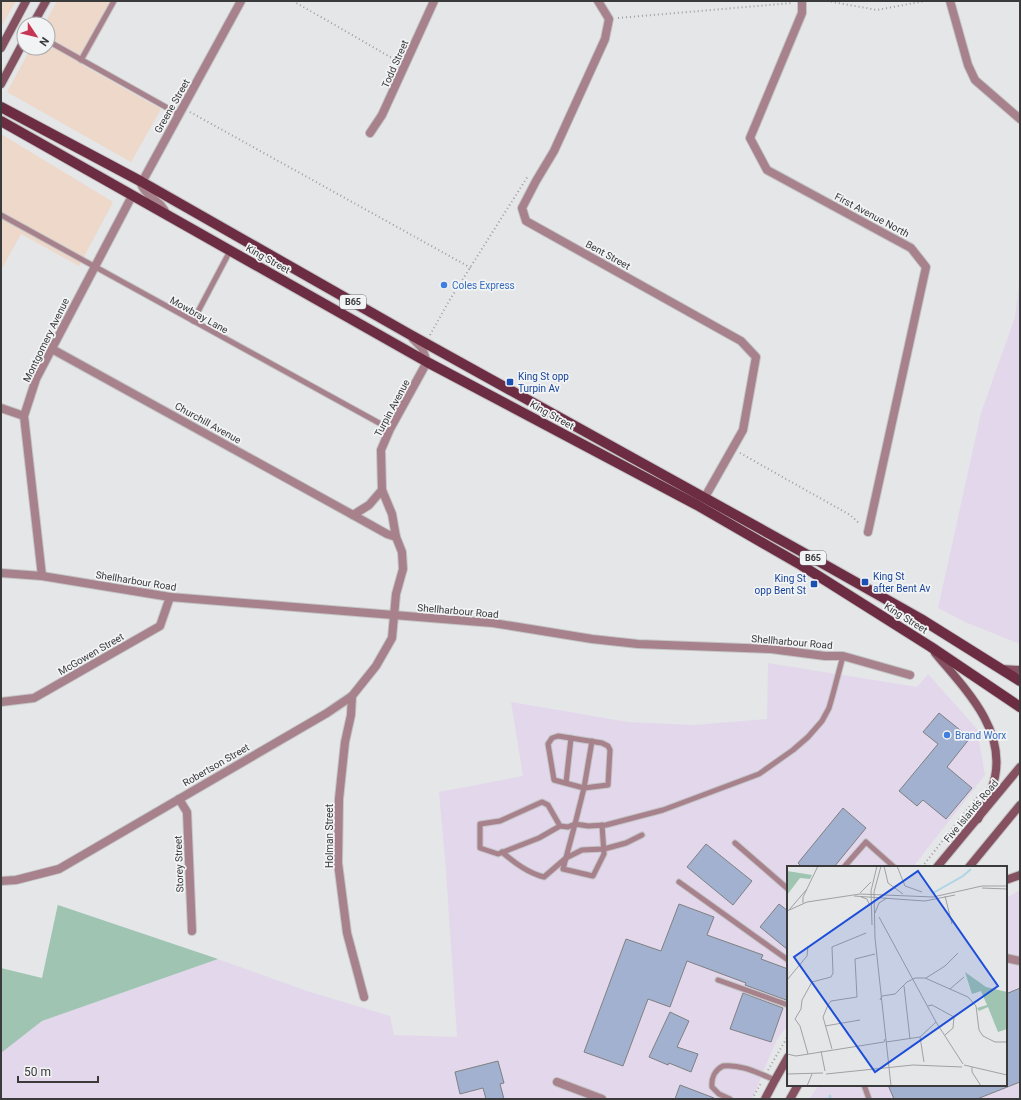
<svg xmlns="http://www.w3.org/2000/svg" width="1021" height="1100" font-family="Roboto,sans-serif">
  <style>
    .commercial { fill: #edd8ca }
    .industrial { fill: #e3d7eb }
    .green { fill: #9fc4b2 }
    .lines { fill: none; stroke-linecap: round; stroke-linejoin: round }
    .stream { stroke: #add5e5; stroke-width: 3 }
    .building { fill: #a2b1d0; stroke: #7f8082 }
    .lane-casing { stroke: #c3c4c5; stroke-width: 7 }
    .street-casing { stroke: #c3c4c5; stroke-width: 10 }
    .secondary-casing { stroke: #c3c4c5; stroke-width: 10 }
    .primary-casing { stroke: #c3c4c5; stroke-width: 12 }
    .path { stroke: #9d9e9f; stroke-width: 2; stroke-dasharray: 1 3; stroke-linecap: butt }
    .lane { stroke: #a7818b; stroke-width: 5 }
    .street { stroke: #a7818b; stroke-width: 8 }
    .secondary { stroke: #855160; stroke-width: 8 }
    .primary { stroke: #6c2d42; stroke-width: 10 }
    .shop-dot { fill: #3f7fe0; stroke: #f2f3f5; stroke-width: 1.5 }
    .transit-dot { fill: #1a4fb4; stroke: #f2f3f5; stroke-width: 1.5 }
    .labels { text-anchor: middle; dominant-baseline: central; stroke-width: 3.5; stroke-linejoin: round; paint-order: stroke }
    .shield { fill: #f2f3f5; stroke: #717273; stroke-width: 1 }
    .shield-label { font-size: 9px; font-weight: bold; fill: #3a3a3b }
    .street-label { font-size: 10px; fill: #3a3a3b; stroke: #f2f3f5 }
    .shop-label { font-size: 10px; fill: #366cbe; stroke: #f2f3f5; text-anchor: start }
    .transit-label { font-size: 10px; fill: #164399; stroke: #f2f3f5; text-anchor: start }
    .inset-river { fill: none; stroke: #add5e5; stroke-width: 2 }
    .inset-road { fill: none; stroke: #a1a1a3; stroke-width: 1 }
    .view { fill: #1d4ed8; fill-opacity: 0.15; stroke: #1d4ed8; stroke-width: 2 }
    .inset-edge { fill: none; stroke: #3a3a3b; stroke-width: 2 }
  </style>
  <rect width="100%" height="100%" fill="#e5e6e8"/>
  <!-- commercial -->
  <g class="commercial">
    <path d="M1,1H16L1,27Z"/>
    <path d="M57,1H117L83,65L161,109L131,162L7,92L31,48H48V24H45Z"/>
    <path d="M1,134L113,202L79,266L21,234L1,270Z"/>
  </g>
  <!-- industrial -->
  <g class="industrial">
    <path d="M1020,276V644L965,622L938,608L981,413L1015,317Z"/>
    <path d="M768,663L917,687L928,674L977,729L985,775L913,867H788V1025L777,1039L752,1099H1V1053L42,1021L218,959L307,991L390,1016L394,1035L457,1037L446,871L439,792L523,776L511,702L628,722L693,725L767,719Z"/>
    <path d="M1020,890V1099H809L819,1085H1006V898Z"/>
  </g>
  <!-- green -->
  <path class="green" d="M58,904V905L218,959L42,1021L1,1053V968L42,978Z"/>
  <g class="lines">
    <!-- stream -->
    <path class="stream" d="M830,1099V1096"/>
  </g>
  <!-- building -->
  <g class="building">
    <path d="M939,713L970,738L947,767L972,788L946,819L923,800L917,806L899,791L938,744L923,732Z"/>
    <path d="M843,808L866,828L834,867H802L798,863Z"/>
    <path d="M706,844L752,881L733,905L687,867Z"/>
    <path d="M679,904L714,917L707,935L763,955L761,959L788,969V994L786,1000L745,985L746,983L687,961L670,1007L648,999L623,1066L584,1052L626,939L661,951Z"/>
    <path d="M779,904L788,911V950L760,927Z"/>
    <path d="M1020,988V1082L977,1099H894L888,1085H1006V994Z"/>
    <path d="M743,993L783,1008L771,1042L730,1029Z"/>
    <path d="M670,1012L689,1021L677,1047L698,1054L691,1072L669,1063L668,1065L649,1057Z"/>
    <path d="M498,1061L504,1083L500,1084L504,1099H486L483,1088L460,1094L455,1072Z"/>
    <path d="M680,1085L714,1098V1099H675Z"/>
  </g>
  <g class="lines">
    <!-- lane casing -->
    <g class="lane-casing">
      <g id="lane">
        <path d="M48,41L180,115"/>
        <path d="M81,60L114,1"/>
        <path d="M1,215L390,429"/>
        <path d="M193,321L230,251"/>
        <path d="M558,736L602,743L608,746L610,750L608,785L584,788L554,780L548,744L552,738Z"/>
        <path d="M592,741L584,788L575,824L588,826L606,825L663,810L759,774L793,750L808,737L822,721L829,708L833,694L843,656"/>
        <path d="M566,783L571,738"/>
        <path d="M575,824L563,869L593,876L604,854L602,825"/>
        <path d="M560,826L548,805L542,802L500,821L480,824V848L498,854L539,838L560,826L568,827L575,824"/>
        <path d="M735,843L788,889"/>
        <path d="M502,852C515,863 528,873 544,877L566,858L582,850L604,849L626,843L642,835"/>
        <path d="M844,867L866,842L894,867"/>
        <path d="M679,882L788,960"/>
        <path d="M718,980L788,1005"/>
        <path d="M864,1085L869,1099"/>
        <path d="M730,1099L719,1094L712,1087C711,1078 715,1070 723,1066C741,1064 758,1073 775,1080"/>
      </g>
    </g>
    <!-- street casing -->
    <g class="street-casing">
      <g id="street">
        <path d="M598,1L609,19L605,39L554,151L536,181L522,208L526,221L741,341L756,357L743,430L705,497"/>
        <path d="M802,1V13L750,138L767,170L911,248L926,267L868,532"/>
        <path d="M950,1L968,65L975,80L1020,119"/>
        <path d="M370,133L382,115L434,1"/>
        <path d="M166,214C162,201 146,197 141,184L241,1"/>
        <path d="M52,349L353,515L387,534L396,537"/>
        <path d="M1,408L24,416"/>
        <path d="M353,515L369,505L382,490"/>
        <path d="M1,573L42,576L170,597L493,623L592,639L638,644L771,649L825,656H843L910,675"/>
        <path d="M42,576L24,416L36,379L132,196"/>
        <path d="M352,696L351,715L345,742L339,799L338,863L347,933L364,997"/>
        <path d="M1,702L34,698L160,626L170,597"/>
        <path d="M179,799L187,812L192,931"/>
        <path d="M1,881L16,880L59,869L327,713L352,696L376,666L392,638L396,594L403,569L402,552L396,537L392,514L382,490L381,450L390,429L427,362L422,348L413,339"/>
        <path d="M1006,958L1020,961"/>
        <path d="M557,1082L602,1099"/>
      </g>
    </g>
    <!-- secondary casing -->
    <g class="secondary-casing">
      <g id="secondary">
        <path d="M33,24L46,1"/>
        <path d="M1,48L26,1"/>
        <path d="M1,84L24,41"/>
        <path d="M935,653C964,688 1005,727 995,777C992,792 984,806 978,819"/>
        <path d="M1002,669L1020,670"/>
        <path d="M937,867L1020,767"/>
        <path d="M969,867L1020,805"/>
        <path d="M1006,880L1020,875"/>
        <path d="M765,1099L775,1080L788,1057"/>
        <path d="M790,1099L798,1085"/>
      </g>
    </g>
    <!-- primary casing -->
    <g class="primary-casing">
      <g id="primary">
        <path d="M1,107L142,182L409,334L804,553L921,619L1020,681"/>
        <path d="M1,121L427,362L697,505L801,565L931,647L1020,707"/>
      </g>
    </g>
    <!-- path -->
    <g class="path">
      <path d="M293,1L397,61"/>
      <path d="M827,1L877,10L925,1"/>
      <path d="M618,18L792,3"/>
      <path d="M190,112L471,268"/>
      <path d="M430,335L449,301L528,176"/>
      <path d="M740,453L850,515L860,524"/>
      <path d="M922,867L977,797"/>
      <path d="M768,1070L788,1036"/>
      <path d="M752,1099L761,1083"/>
    </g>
    <!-- lane -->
    <use href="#lane" class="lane"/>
    <!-- street -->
    <use href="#street" class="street"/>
    <!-- secondary -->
    <use href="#secondary" class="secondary"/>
    <!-- primary -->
    <use href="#primary" class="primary"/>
  </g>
  <!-- markers -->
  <g class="shop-dot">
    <circle cx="444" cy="285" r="4"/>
    <circle cx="947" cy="735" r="4"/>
  </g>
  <g class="transit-dot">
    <rect x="506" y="378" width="8" height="8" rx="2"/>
    <rect x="861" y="578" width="8" height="8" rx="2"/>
    <rect x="810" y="580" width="8" height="8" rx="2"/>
  </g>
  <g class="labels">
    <!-- shield labels -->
    <g class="shield">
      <rect x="340" y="295" width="26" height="14" rx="3"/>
      <rect x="800" y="551" width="26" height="14" rx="3"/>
    </g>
    <g class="shield-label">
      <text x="353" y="302">B65</text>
      <text x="813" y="558">B65</text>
    </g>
    <!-- street labels -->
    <g class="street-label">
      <text transform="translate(395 64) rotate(-66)">Todd Street</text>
      <text transform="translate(172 106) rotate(-60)">Greene Street</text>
      <text transform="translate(872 215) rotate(28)">First Avenue North</text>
      <text transform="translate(608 255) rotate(29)">Bent Street</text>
      <text transform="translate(268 259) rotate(29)">King Street</text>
      <text transform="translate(199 315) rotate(29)">Mowbray Lane</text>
      <text transform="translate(46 340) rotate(-64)">Montgomery Avenue</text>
      <text transform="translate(392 408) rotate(-62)">Turpin Avenue</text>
      <text transform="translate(552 415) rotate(29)">King Street</text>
      <text transform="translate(208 423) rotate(29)">Churchill Avenue</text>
      <text transform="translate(136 581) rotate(9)">Shellharbour Road</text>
      <text transform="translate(458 611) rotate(5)">Shellharbour Road</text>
      <text transform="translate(906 618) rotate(32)">King Street</text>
      <text transform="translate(792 642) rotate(5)">Shellharbour Road</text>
      <text transform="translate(91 654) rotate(-30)">McGowen Street</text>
      <text transform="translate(216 765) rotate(-30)">Robertson Street</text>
      <text transform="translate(971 811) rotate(-50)">Five Islands Road</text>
      <text transform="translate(329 836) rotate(-90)">Holman Street</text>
      <text transform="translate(179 864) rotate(-92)">Storey Street</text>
    </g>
    <!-- shop labels -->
    <g class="shop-label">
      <text x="452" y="285">Coles Express</text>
      <text x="955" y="735">Brand Worx</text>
    </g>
    <!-- transit labels -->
    <g class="transit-label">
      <text x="518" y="376">King St opp<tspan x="518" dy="12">Turpin Av</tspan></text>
      <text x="873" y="576">King St<tspan x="873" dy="12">after Bent Av</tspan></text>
      <text x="806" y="578" text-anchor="end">King St<tspan x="806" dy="12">opp Bent St</tspan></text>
    </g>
  </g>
  <!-- overview -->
  <g transform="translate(787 866)">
    <rect width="220" height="220" fill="#e5e6e8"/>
    <path d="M0,5L25,9L23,13L13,12L0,29ZM178,106L199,121L220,126V163L211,166L201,141L192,145L190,142L200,139L194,125L185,128Z" fill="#9fc4b2"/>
    <path class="inset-river" d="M146,27L176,10L184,3"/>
    <path class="inset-road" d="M94,0L87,26L88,72L104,220M97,0L101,17L116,28M110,0L118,20L135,26M195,22L220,23M73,27L84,16M67,30L138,35L168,29M158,30L165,58M74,31L80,33L83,40M16,37V31L31,0M2,44L20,23M0,45L20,36L73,28L146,31L195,20H220M88,47L92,37L100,32M92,51L149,156L176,198M85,59L84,25L90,0M139,112L158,100L171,87M0,114L20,90L21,80M117,120L123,173M163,123L177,111M93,134L95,130L108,128L120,116L128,112H138L181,131L189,140L192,164L196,170L208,176H220M141,140L145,139L167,151L166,162L158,169M38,160L73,154M133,171L137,196M99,176L133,171L149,156M45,183L36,151L41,139L44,135L70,131L68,93L88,88M34,185L38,205M0,188L9,190L97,176L98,173M21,188L13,160L8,153L14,143L15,134L25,116L44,111L46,107L45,81L79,67M177,199L220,209M185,201V206L194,220M0,208L36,207M39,208L126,199L175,201M20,220L25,208"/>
    <path class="view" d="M131,5L211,120L88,206L7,91Z"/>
    <rect width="220" height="220" class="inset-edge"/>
  </g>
  <!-- border -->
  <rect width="1021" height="1100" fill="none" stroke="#3a3a3b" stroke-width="4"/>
  <!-- north arrow -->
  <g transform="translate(36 36) rotate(125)"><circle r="19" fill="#f2f3f5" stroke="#a8a9ab"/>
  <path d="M0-3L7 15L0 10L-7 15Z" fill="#c63654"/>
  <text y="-6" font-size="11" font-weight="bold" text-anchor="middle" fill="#3a3a3b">N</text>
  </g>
  <!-- scale -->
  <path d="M18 1076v6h80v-6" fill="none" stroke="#3a3a3b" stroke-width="2"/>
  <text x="24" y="1076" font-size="12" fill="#3a3a3b" stroke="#f2f3f5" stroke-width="3" paint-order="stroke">50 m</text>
</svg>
